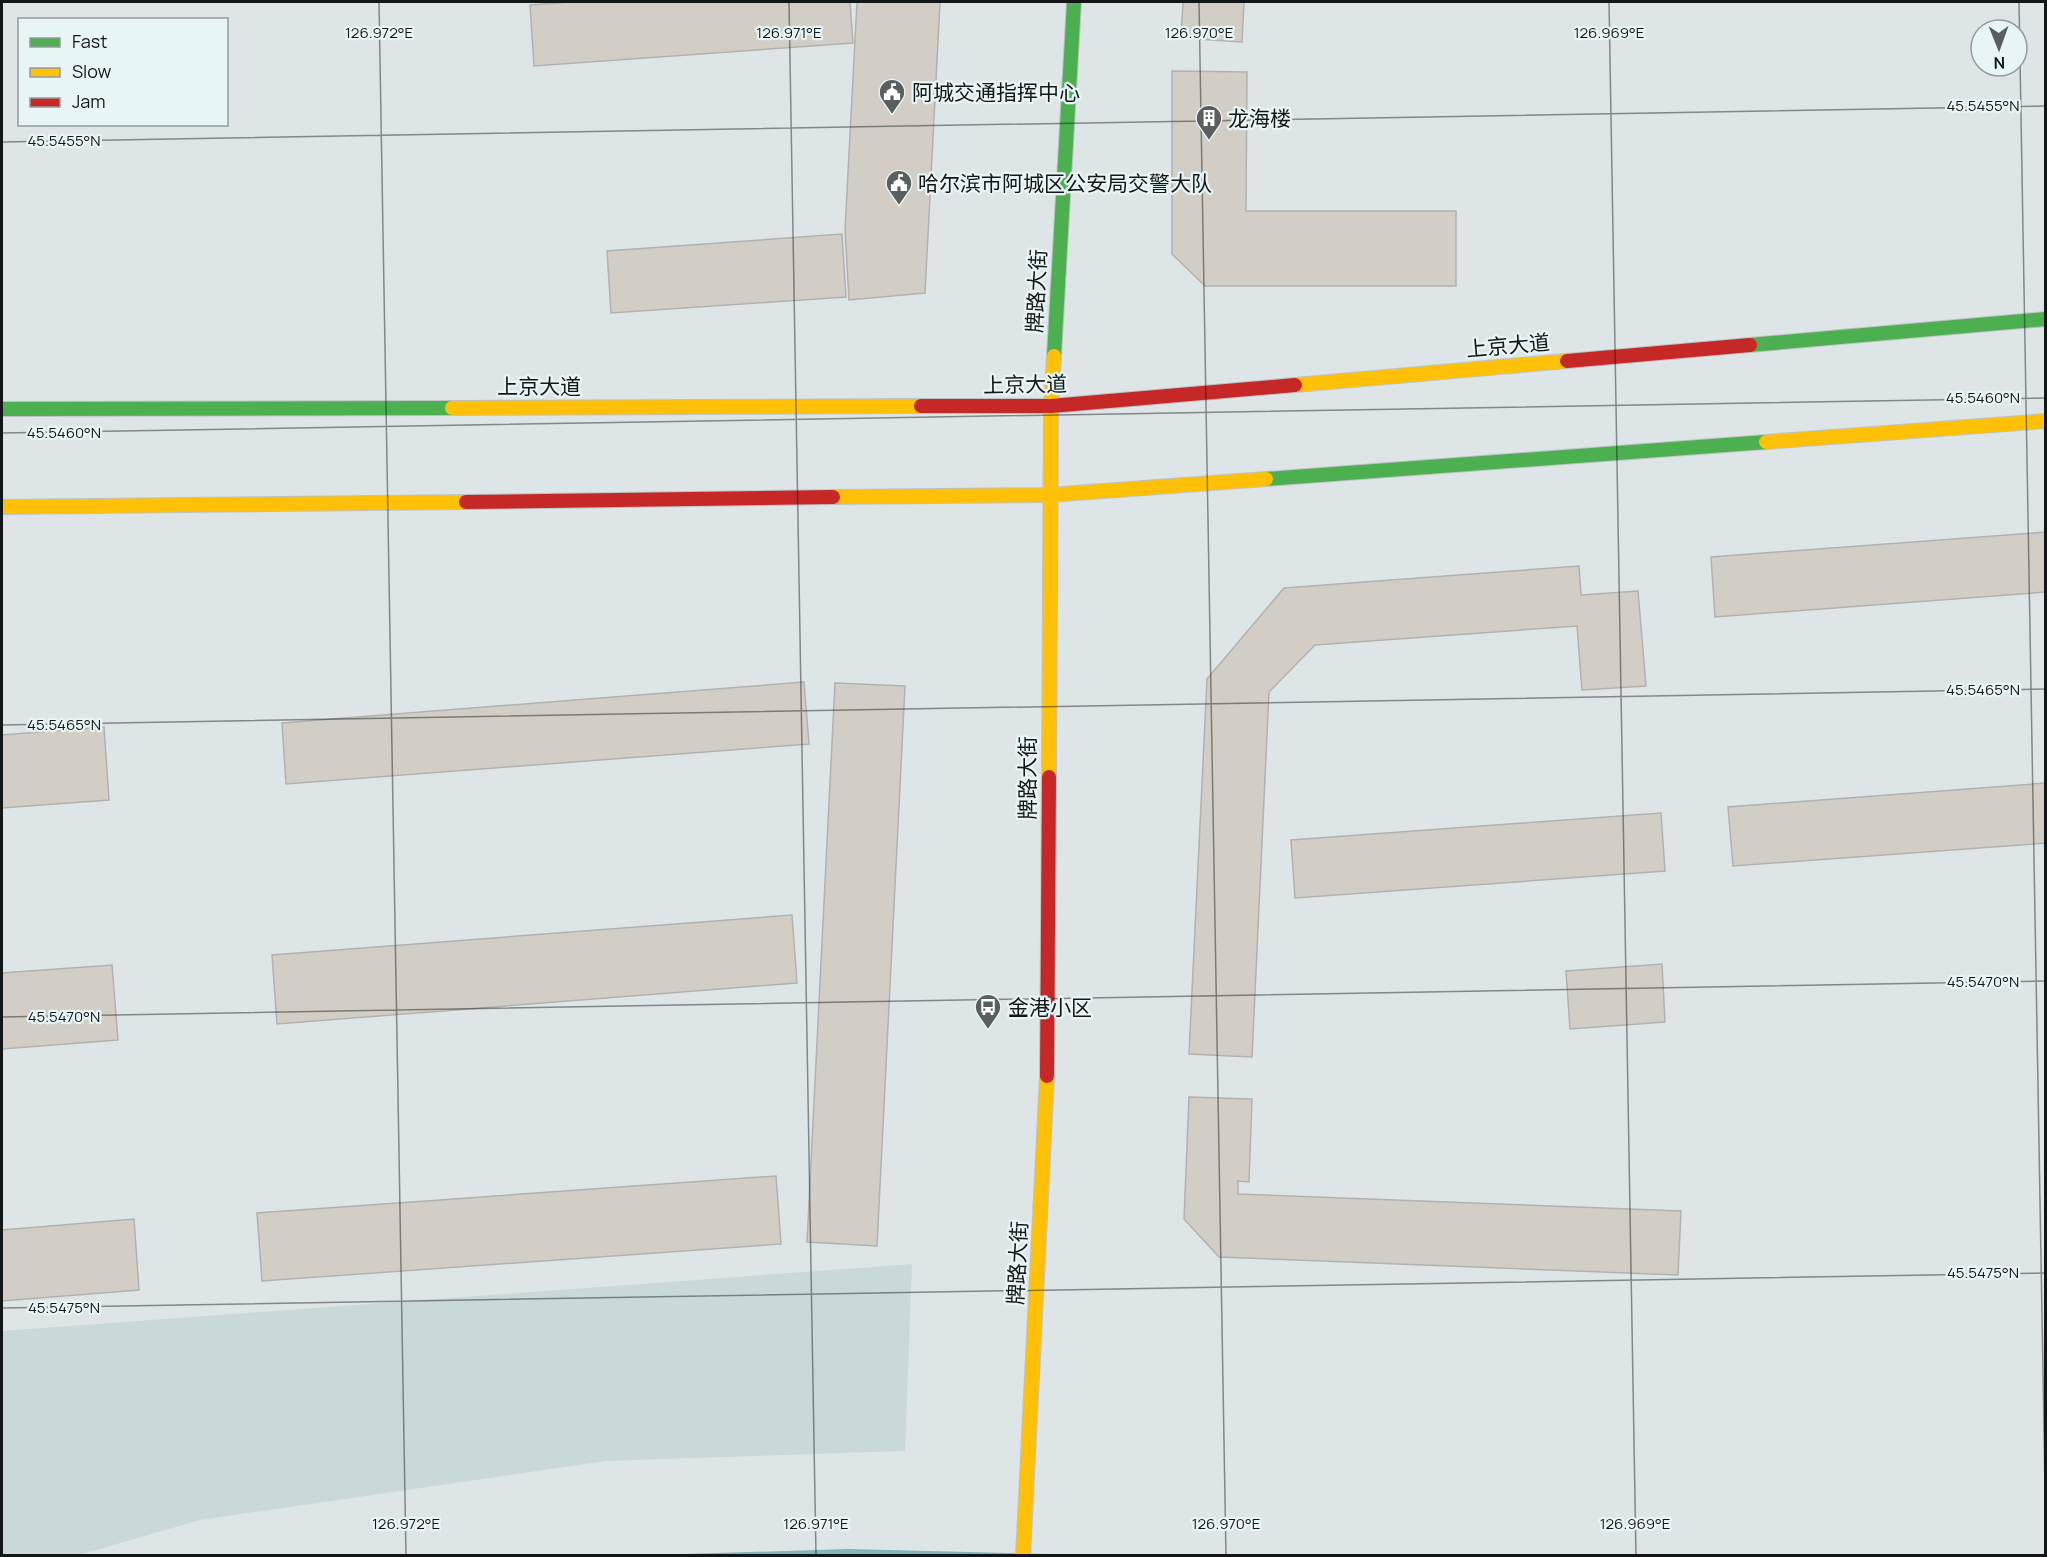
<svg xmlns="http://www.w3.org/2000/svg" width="2047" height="1557" font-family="Manrope,'Noto Sans SC',sans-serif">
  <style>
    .built { fill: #c9d9da }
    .water { fill: #7db6bb }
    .building { fill: #d2cec5; stroke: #b0b2b1; stroke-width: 1.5 }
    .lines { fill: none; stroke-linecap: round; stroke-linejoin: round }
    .fast-casing { stroke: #bec3c4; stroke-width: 16 }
    .slow-casing { stroke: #bec3c4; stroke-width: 16 }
    .jam-casing { stroke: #bec3c4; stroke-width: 16 }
    .fast { stroke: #4caf50; stroke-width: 14 }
    .slow { stroke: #ffc107; stroke-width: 14 }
    .jam { stroke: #c62828; stroke-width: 14 }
    .ticks { fill: none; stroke: #121616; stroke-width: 1.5; stroke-opacity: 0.45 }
    .labels { text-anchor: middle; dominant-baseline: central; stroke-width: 4.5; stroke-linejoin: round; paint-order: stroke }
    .poi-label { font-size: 21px; fill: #121616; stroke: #e8f5f6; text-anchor: start }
    .street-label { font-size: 21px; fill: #121616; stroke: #e8f5f6 }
    .ticks-label { font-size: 15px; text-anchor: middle; fill: #121616; stroke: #e8f5f6; stroke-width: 4.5; stroke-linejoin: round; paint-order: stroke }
  </style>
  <rect width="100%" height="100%" fill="#dee5e6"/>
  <!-- built -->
  <path class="built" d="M912,1264L905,1451L606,1461L200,1520L79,1555H2V1331Z"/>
  <!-- water -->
  <path class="water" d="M848,1549L1085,1555L620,1556Z"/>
  <!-- building -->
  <g class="building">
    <path d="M570,2H850L853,43L534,66L530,5Z"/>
    <path d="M857,2H940L925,293L849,300L845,229Z"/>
    <path d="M1183,2H1244L1242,42L1181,38Z"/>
    <path d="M1172,71L1247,72L1246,211H1456V286H1205L1172,254Z"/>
    <path d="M842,234L846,297L611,313L607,251Z"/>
    <path d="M2046,532V592L1715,617L1711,557Z"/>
    <path d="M1579,566L1581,595L1638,591L1646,686L1582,690L1577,626L1315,645L1269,692L1252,1057L1189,1054L1207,679L1284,588Z"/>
    <path d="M804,682L809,744L286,784L282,723Z"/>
    <path d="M835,683L905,686L877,1246L807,1242Z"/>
    <path d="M104,727L109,800L2,808V735Z"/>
    <path d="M2046,783V843L1733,866L1728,807Z"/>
    <path d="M1661,813L1665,871L1295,898L1291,840Z"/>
    <path d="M792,915L797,983L277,1024L272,955Z"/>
    <path d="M1662,964L1665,1022L1570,1029L1566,971Z"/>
    <path d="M112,965L118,1040L2,1049V973Z"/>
    <path d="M1189,1097L1252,1099L1249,1182L1238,1181V1194L1681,1211L1678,1275L1219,1257L1184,1219Z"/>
    <path d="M776,1176L781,1244L262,1281L257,1213Z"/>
    <path d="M134,1219L139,1290L2,1301V1230Z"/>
  </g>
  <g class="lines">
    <!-- fast casing -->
    <g class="fast-casing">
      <g id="fast">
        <path d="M1750,345L2046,319"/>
        <path d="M1054,356L1074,2"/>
        <path d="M2,409L452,408"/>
        <path d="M1266,479L1766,442"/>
      </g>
    </g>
    <!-- slow casing -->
    <g class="slow-casing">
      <g id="slow">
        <path d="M1295,385L1567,361"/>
        <path d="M452,408L921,406"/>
        <path d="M1766,442L2046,421"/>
        <path d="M833,497L1049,495L1266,479"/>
        <path d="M2,507L466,502"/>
        <path d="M1049,777L1051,406L1054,356"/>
        <path d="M1023,1556L1047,1076"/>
      </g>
    </g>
    <!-- jam casing -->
    <g class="jam-casing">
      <g id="jam">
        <path d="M1567,361L1750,345"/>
        <path d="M921,406H1051L1295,385"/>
        <path d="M466,502L833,497"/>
        <path d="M1047,1076L1049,777"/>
      </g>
    </g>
    <!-- fast -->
    <use href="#fast" class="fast"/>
    <!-- slow -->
    <use href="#slow" class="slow"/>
    <!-- jam -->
    <use href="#jam" class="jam"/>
  </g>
  <!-- ticks -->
  <path class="ticks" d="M379,2L406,1556M789,2L816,1556M1199,2L1226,1556M1609,2L1636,1556M2019,2L2046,1544M2,142L2046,106M2,433L2046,398M2,725L2046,689M2,1017L2046,981M2,1308L2046,1273"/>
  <!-- icons -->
  <defs>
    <g id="civic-pin" transform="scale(1.35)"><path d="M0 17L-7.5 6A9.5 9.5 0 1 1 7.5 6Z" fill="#595e5f" stroke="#e8f5f6"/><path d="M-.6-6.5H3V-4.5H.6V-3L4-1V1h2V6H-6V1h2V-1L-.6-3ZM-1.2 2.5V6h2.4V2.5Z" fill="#fff"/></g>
    <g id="building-pin" transform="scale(1.35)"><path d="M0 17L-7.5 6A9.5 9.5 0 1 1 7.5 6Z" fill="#595e5f" stroke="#e8f5f6"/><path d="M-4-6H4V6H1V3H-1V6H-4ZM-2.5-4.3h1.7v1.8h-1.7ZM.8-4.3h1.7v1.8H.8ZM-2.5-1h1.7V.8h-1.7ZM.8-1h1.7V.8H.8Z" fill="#fff"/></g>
    <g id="bus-pin" transform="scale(1.35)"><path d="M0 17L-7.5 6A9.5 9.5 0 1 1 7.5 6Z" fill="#595e5f" stroke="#e8f5f6"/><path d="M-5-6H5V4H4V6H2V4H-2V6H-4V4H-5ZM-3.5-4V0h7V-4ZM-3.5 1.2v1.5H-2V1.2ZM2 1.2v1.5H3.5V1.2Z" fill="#fff"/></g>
  </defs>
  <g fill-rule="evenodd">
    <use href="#civic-pin" x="892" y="92"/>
    <use href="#building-pin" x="1209" y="118"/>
    <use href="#civic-pin" x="899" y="183"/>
    <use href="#bus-pin" x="988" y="1007"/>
  </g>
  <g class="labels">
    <!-- poi labels -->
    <g class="poi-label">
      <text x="912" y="92">阿城交通指挥中心</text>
      <text x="1228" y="118">龙海楼</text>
      <text x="918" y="183">哈尔滨市阿城区公安局交警大队</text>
      <text x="1008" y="1007">金港小区</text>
    </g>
    <!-- street labels -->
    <g class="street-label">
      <text transform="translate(1036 291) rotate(-87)">牌路大街</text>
      <text transform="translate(1508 345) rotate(-5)">上京大道</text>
      <text transform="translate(1025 384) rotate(-1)">上京大道</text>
      <text x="539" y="386">上京大道</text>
      <text transform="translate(1027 778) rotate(-90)">牌路大街</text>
      <text transform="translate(1017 1263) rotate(-87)">牌路大街</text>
    </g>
  </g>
  <g class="ticks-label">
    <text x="379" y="38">126.972°E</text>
    <text x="789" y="38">126.971°E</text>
    <text x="1199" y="38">126.970°E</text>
    <text x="1609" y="38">126.969°E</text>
    <text x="1983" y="111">45.5455°N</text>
    <text x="64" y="146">45.5455°N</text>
    <text x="1983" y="403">45.5460°N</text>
    <text x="64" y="438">45.5460°N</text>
    <text x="1983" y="695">45.5465°N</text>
    <text x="64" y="730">45.5465°N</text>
    <text x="1983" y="987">45.5470°N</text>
    <text x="64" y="1022">45.5470°N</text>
    <text x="1983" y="1278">45.5475°N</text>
    <text x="64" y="1313">45.5475°N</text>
    <text x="406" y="1529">126.972°E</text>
    <text x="816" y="1529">126.971°E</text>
    <text x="1226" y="1529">126.970°E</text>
    <text x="1635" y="1529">126.969°E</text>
  </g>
  <!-- border -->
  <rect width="2047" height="1557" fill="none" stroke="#121616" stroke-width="6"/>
  <!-- legend -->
  <rect x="18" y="18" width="210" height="108" fill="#e8f5f6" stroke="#929c9c" stroke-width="1.5"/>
  <rect x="30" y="38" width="30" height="9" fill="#4caf50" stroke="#929c9c" stroke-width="1.5"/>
  <text x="72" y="48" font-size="18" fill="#121616">Fast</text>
  <rect x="30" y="68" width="30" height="9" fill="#ffc107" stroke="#929c9c" stroke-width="1.5"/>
  <text x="72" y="78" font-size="18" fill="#121616">Slow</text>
  <rect x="30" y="98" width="30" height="9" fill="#c62828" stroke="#929c9c" stroke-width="1.5"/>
  <text x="72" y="108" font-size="18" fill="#121616">Jam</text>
  <!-- north arrow -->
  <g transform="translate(1999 48) rotate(179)"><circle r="28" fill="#e8f5f6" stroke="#929c9c" stroke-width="1.5"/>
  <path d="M0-4.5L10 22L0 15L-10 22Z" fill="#595e5f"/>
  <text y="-9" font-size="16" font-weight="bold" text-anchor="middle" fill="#121616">N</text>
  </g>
</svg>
